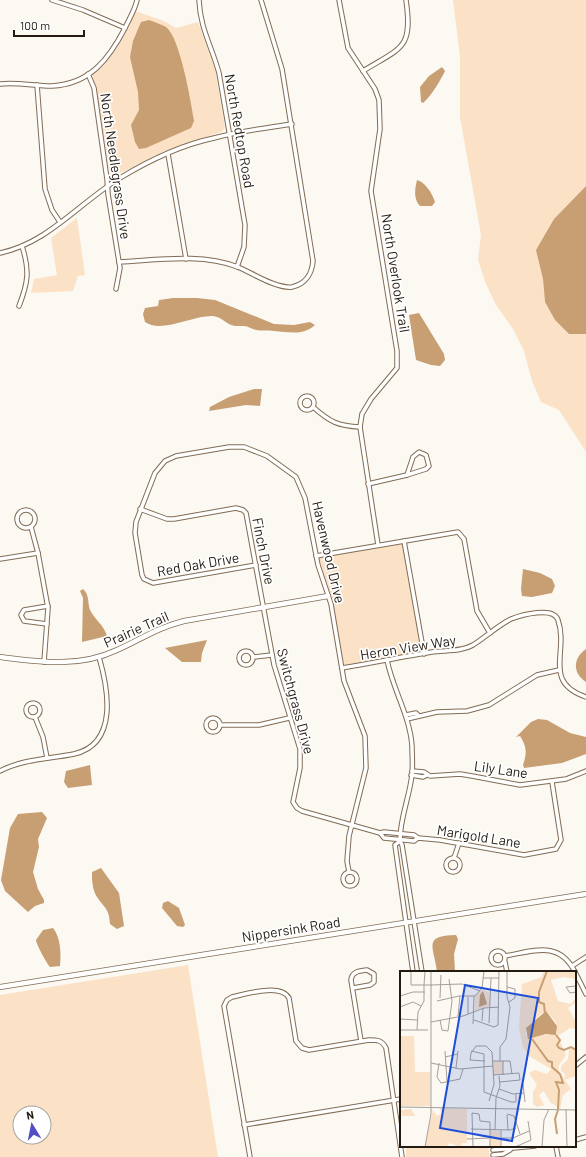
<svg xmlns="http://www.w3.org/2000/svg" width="586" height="1157" font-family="Barlow,sans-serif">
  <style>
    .green { fill: #fbe2c7; fill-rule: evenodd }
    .water { fill: #c79f72 }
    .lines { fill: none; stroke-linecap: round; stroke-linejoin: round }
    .minor-casing { stroke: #816c55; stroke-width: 5.5 }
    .tertiary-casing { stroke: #816c55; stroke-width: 6 }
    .minor { stroke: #fff; stroke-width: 3.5 }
    .tertiary { stroke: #fff; stroke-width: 4.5 }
    .labels { text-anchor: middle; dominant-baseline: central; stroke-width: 3.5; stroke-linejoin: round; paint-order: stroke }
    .street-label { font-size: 14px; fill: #231b12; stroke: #fff }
    .inset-river { fill: none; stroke: #c79f72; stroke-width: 2 }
    .inset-road { fill: none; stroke: #a5a098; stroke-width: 1 }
    .view { fill: #1d4ed8; fill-opacity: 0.15; stroke: #1d4ed8; stroke-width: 2 }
    .inset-edge { fill: none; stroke: #231b12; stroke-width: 2 }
  </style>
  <rect width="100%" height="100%" fill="#fcf8f2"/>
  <!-- green -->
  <g class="green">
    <path d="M453,0H586V186L554,219L543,279L545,302L555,320L569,334H586V452L559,410L541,402L532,381L524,351L513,329L496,305L486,284L478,260L481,235L460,117V57Z"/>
    <path d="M135,11L164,21L176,28L198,22L215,69L225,128L221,132L164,151L113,177L109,172L99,105L92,77C94,70 101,68 105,63C119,49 127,29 135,11Z"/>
    <path d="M77,218L85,275L78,276L73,291L31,293L34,279L57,275L51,238Z"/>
    <path d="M402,544L421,652L344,665L331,595L319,558Z"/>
    <path d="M188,965L218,1157H0V995ZM20,1113H44V1137H20Z"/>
    <path d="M406,1146H488L490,1157H406Z"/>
  </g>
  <!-- water -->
  <g class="water">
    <path d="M149,20C154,22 161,24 166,27C180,37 191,102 194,121L191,128L146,148L139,149L135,142L131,125L139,110L138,92L130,57L133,41L141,22Z"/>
    <path d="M442,67L445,71C440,81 432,95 423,103L421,102L420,87L429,76Z"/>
    <path d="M417,180C425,182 432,193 435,202L432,206H420C413,199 415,188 417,180Z"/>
    <path d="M586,186V334H569L555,320L545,302L543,279L536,250L554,219Z"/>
    <path d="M173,298H197L215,300L274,324L294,325L310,322L315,325C303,336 289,332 274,331C268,330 262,331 256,330C252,329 248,326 244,326C241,326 238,326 235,326C227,325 222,317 213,316C193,315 161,334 145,322L143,314L145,308L158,306L159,300Z"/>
    <path d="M419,313L444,354L445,360L440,366L431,365L416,360L409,315Z"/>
    <path d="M254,389H262L260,406L246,405L209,411L210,407L229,397Z"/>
    <path d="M523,569L540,573L552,579L555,586L552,593L532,597L522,596L521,589Z"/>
    <path d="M83,589C90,595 87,602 90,610C95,620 104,625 107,636L82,642L83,598L80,591Z"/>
    <path d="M207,640L202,653L201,662H182L165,648Z"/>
    <path d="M586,649V682C572,673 573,658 586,649Z"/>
    <path d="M538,719L547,720L570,733L586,737V754L562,763L524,768L523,765C527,753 527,747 520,736L516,737L531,722Z"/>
    <path d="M90,765L92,785L68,788L64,782L66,771Z"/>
    <path d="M42,812L47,818L38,839L39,847L33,872L38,889L44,900V903L35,906L28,912L5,891L1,880L10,828L18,814Z"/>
    <path d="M101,868L119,893L124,926L117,929L110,924C109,908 105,909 97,897C92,889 92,880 92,872Z"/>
    <path d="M168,901L179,908L185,925L183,927L177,926L162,908L163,903Z"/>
    <path d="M53,928C61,938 61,954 60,966L50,967C47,964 36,944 36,940L43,930Z"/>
    <path d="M456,935L458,939L454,954L455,972H437C434,946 422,936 456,935Z"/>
  </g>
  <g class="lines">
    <!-- minor casing -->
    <g class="minor-casing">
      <g id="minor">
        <path d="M52,0L83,10L125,28"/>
        <path d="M199,0C200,28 212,47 219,73L245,225L244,247L237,267"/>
        <path d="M339,0L348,48L375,89L379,100L380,129L371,191L397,351V368L371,399L362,414L360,427L378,545"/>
        <path d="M363,71C402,47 413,49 406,0"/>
        <path d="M88,74L94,88L107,179L108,194L120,268L116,289"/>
        <path d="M0,84C17,82 35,86 52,86C90,84 109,59 125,28C129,19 135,10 137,0"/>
        <path d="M37,85L45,189L52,210L60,222"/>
        <path d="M168,154L186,259"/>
        <path d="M0,253C48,243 79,203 120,178C148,161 181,145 214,138C239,131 266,128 292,124"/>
        <path d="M119,262C159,260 200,253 238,267C252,273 277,289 292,287C306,284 312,273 313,261L282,69L261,0"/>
        <path d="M19,306C28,283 30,271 22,246"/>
        <circle cx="307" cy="403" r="7"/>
        <path d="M313,407C330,422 338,426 360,427"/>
        <path d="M419,452L426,455L429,466L426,469L407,475L413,457Z"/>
        <path d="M368,484L407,475"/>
        <path d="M140,509L167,519H174L236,508L243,510L246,513L274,665L300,749V768L293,802L297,808L302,811L380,833"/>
        <circle cx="26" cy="519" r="9"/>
        <path d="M31,527L38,553L48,608L44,662"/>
        <path d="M404,541L424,654"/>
        <path d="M316,556L458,532L464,539L477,611L490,633"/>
        <path d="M0,559L38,553"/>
        <path d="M256,565L153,583L144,579L142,575L135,533L136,522L155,473L165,461L176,456L229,447H244L267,456L296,477L305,498L318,565L331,604L344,681L365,736L366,768L349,836L347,861L349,872"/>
        <path d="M47,624L24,621L21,615L24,610L48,606"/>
        <circle cx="246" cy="658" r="7"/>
        <path d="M253,657L272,655"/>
        <path d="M387,660C393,690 410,716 412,746C412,755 413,765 412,774C410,796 400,817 400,840"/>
        <path d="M342,668C372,663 401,657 432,652C445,650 461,652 473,645C486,637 497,626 511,619C521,615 554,606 558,620C569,652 542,682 586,697"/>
        <circle cx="33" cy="710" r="7"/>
        <path d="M406,715L416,713L418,715"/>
        <path d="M35,717L43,737L47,758"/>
        <circle cx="213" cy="725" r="7"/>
        <path d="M407,719L437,712L467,711L489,705L537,675L559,670"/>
        <path d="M220,725H259L289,718"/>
        <path d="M0,771C23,759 49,759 74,754C119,744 108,688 99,657"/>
        <path d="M412,771L424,772L430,776L460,774L472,776L520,785L566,779L586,771"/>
        <path d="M411,775L423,777L427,775"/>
        <path d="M380,833L384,838L414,841L418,838L440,840L524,855L556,849L561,840L552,782"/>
        <path d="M380,833L384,832L414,835L418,838"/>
        <path d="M400,841L395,845L413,972"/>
        <path d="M400,841L402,845L422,972"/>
        <circle cx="453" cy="865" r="7"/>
        <path d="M454,858L459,843"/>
        <circle cx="350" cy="879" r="7"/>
        <circle cx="498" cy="958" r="7"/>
        <path d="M505,956C534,951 559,940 575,972"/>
        <path d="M505,962L507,972"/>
        <path d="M572,966L586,957"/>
        <path d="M575,972L586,994"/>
        <path d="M353,988L370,985L374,982V974L367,970C360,971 352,971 351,980L361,1041"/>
        <path d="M575,1066L586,1057"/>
        <path d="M244,1125L401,1099"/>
        <path d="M575,1140L586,1137"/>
        <path d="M556,1146L558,1157"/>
        <path d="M493,1150L535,1146"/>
        <path d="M493,1155L503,1154L510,1150"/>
        <path d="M250,1157L224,1006L227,1000L232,997C246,994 281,983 289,998L296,1041L302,1048L309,1050L369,1040C377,1040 382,1040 386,1048L402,1157"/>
      </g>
    </g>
    <!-- tertiary casing -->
    <g class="tertiary-casing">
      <g id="tertiary">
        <path d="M0,657C40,662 79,668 117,650C142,639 156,628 184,621L328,596"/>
        <path d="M0,987L586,894"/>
      </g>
    </g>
    <!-- minor -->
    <use href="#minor" class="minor"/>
    <!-- tertiary -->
    <use href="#tertiary" class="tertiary"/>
  </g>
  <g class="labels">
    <!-- street labels -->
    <g class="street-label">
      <text transform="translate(240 131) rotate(80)">North Redtop Road</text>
      <text transform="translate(116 166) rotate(82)">North Needlegrass Drive</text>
      <text transform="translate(396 273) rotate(81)">North Overlook Trail</text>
      <text transform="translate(264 551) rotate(79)">Finch Drive</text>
      <text transform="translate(329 552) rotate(77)">Havenwood Drive</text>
      <text transform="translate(198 564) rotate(-10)">Red Oak Drive</text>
      <text transform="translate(136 629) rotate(-24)">Prairie Trail</text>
      <text transform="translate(408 647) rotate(-9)">Heron View Way</text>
      <text transform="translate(296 701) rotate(75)">Switchgrass Drive</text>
      <text transform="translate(501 769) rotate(8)">Lily Lane</text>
      <text transform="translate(479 836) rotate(9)">Marigold Lane</text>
      <text transform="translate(291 929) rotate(-9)">Nippersink Road</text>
    </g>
  </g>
  <!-- overview -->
  <g transform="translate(400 971)">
    <rect width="176" height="176" fill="#fcf8f2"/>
    <path d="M144,0H176V8L164,6L151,9L158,30L171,33L176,27V31L168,37L176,51V58L170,57L158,65L166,84L159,94V100L171,118L163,124L160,138L150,131L144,120L139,124L144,134L137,136L133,133V121L137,114L129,102L135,99L147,103L151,98L129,85L123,76L119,57L122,13L141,6ZM143,41H147L156,51L157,62L137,65L126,64V57ZM82,19L89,21L90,35L75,39V25ZM0,65H14L15,101H30V135H0ZM173,77L176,79V105L164,109L165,103L161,100V95L168,88L169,78ZM92,90H103V104H93ZM39,137L67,138V172H62L60,176L50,172L46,176H25L33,139L37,145L42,142ZM11,138L15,145H2L1,139ZM90,159L100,160V176H90Z" fill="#fbe2c7" fill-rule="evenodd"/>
    <path d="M83,20L87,33L79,36L80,24ZM146,40L157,55L156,64L146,63L128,68L126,57Z" fill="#c79f72"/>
    <path class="inset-river" d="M145,44L144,33L139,31V21L147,0M156,64L160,69L157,74L159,77L164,79L171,76L176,79M132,68L148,90L152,91V96L160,103L163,112L156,111L159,119L158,138M157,163L155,148L158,139"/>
    <path class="inset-road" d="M11,0V14M83,7H99M11,14H32M24,14L25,0M31,14L62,13L80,20M176,15L166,16L170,22L176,21M107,16L115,18V27L109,31M0,25L13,21H25M40,27L41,4M37,30L59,25H75L82,17L84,0M0,36L13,31L21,35M68,43V26M58,45L60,25M0,48L17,49M40,49L42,59L48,60L52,30L49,8M74,49L94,56L98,54L99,0M82,50L83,37M31,51L63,45L84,37L99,36M89,52L91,7M73,53L74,25M0,59H28M17,59L18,41L24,30V14M45,80L47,110M71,80L84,83V121L111,131H116V123M45,86L58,83M85,90L70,89L71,82L76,75H86L92,81L94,113L89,130M92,90H110L112,103M100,90V76L106,68L110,36L107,26V0M103,90V104M31,92L60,98L93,95M39,92L37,106L41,112L60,108L63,98M56,97L58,80M93,104L119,102L120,109M100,111L120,109M123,113L125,131M99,118L113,123L124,122M96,127L100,115L99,105M0,136L176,139M166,138L167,176M107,143L114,145L120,163M107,144L108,159M71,158L110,159L116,157M95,159L96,127M101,167H113L129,160M67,168L89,167M25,176L31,143V0M73,176L72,142L79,143L80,150L90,151V176M101,176V159M115,176L131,169L128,150M142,176L144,149L149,138"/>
    <path class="view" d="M65,14L138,27L112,170L40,157Z"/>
    <rect width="176" height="176" class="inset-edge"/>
  </g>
  <!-- north arrow -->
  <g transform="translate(32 1125) rotate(350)"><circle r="19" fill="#ffffff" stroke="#a7a4a0"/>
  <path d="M0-3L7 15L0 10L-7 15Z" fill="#534dc4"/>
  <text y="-6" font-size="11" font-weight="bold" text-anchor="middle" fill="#231b12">N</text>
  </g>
  <!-- scale -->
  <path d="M14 30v6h70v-6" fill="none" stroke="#231b12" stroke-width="2"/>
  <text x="20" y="30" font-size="12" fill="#231b12" stroke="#ffffff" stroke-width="3" paint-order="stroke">100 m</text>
</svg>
